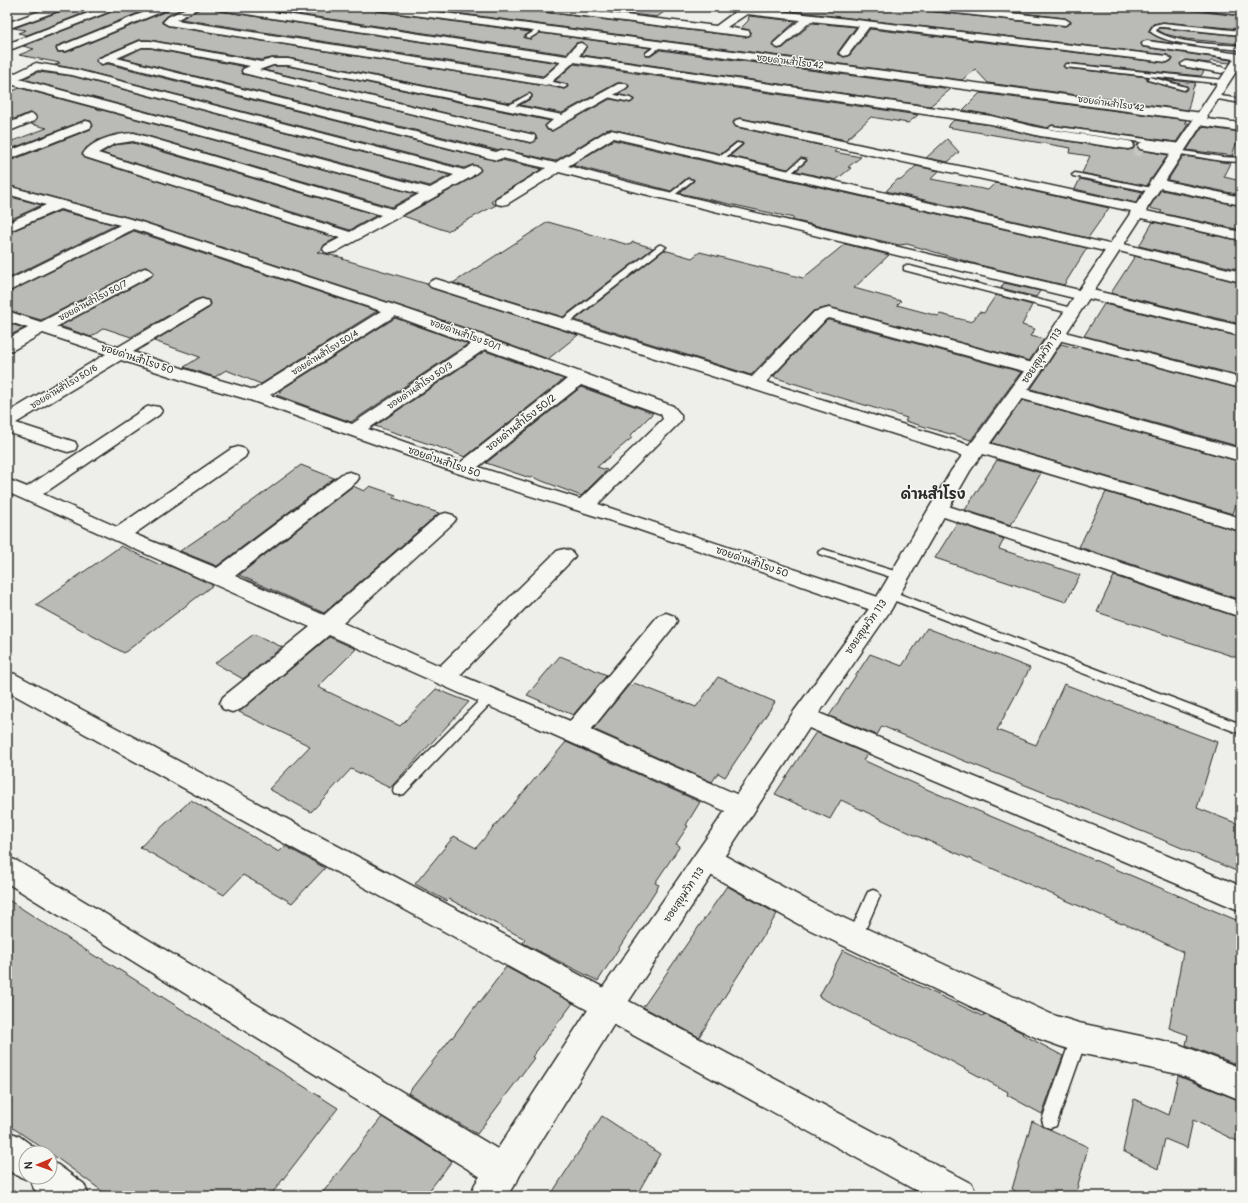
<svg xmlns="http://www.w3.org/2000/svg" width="1248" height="1203" font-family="Pangolin,'Playpen Sans Thai',sans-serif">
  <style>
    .building { fill: #babab7; stroke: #2b2b2b }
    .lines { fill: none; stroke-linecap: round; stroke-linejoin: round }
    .minor-tunnel-far1 { stroke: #c7c7c4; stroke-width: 11; stroke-dasharray: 11 5.5; stroke-linecap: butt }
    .minor-tunnel { stroke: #c7c7c4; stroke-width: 14; stroke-dasharray: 14 7; stroke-linecap: butt }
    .service-casing { stroke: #2b2b2b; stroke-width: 3 }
    .minor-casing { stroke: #2b2b2b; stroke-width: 3 }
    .secondary-casing { stroke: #2b2b2b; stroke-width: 3 }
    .service { fill: #f6f6f2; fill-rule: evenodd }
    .minor { fill: #f6f6f2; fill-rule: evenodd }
    .secondary { fill: #f6f6f2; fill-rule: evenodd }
    .labels { text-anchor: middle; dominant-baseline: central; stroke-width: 3; stroke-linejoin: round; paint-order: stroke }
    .far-street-label { font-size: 9px; fill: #2b2b2b; stroke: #f6f6f2 }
    .street-label { font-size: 10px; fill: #2b2b2b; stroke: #f6f6f2 }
    .district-label { font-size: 14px; font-weight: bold; fill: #2b2b2b; stroke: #f6f6f2 }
  </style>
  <rect width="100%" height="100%" fill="#eeeeea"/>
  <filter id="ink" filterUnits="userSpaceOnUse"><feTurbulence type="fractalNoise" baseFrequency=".025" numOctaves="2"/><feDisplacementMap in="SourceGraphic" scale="8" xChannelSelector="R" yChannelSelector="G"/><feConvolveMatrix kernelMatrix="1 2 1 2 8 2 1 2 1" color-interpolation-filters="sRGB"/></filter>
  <g filter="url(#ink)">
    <!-- building -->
    <g class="building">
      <path d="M66,7H100L27,35L18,33L26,30L14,28L64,10Z"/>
      <path d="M120,7H153L57,46L56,48L57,52H67L169,10L172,7H185L167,16L162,21V23L168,26L545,86H548L564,89L568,87L567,84L555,81L574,64L918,115L908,123L871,117L846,140L740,118L736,119L733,122L736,127L837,149L834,152L861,157L848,167L851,168L836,180L796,171L807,161L806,159L800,158L788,169L730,156L743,145L742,143L736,142L721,154L611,129L606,130L555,161L501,149L496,150L122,58L142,48H150L245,67L241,70L243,74L530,143L534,142L537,139L534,134L264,70L273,66H288L550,121L545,126L547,130L552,131L610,99L631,103L634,100V99L618,94L629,87L627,83H617L562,113L520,105L532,98V95L530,93L510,103L288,58H272L261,60L150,40H139L97,58L96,60L101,65L108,64L497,161L502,160L542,169L496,197L491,202L496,205L447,231L403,216L472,178L481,170L478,166L472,165L464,168L77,69L55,65L60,63L19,55L34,49L23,46L117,10Z"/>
      <path d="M202,7H214L220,11L558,63L543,76L181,19Z"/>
      <path d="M249,7H371L377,11L530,32L524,37L530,39L540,33L650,48L644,53L646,56H651L660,50L951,89L930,106L582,55L587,46L581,42L576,43L566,54Z"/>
      <path d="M410,7H529L535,11L745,37L749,36L751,32L749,30L741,28L748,21L749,16L796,21L773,42L772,46L778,49L783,48L812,23L856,27L838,52V54L844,57L849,56L870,29L1167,63L1173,60L1167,55L756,7H922L928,11L1065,26L1071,23L1065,18L969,7H1157L1241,16V29L1163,22L1153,24L1149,30V32L1157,37L1178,44L1147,40L1143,41L1141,43L1143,47L1231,60L1230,63L1211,61L1209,63L1186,60L1180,64L1182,67L1204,71L1201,76L1067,63L1063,66L1065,68L1147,77L1148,81L1184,91L1188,89L1187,86L1163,79L1196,83L1193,88L1188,110L988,83L975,69L962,80Z"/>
      <path d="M571,7H671L657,17Z"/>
      <path d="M1159,28L1241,36V44L1186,39L1165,34L1158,30Z"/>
      <path d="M38,72L72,76L450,175L430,186L23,79Z"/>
      <path d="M20,88L415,194L392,207L134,132L113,135L98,140L86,148L82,154L85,158L336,238L324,245L322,250L317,252L344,258L342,259L427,284L431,288L578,335L548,359L493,339L491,337L400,306L138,220L7,185V162L91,129L93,126L91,121L85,120L13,148L7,146V143L47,128L31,124L37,119L34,114L29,113L14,119L7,118V93Z"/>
      <path d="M980,93L1186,120L1185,123H1189L1176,142L1052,125L1048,128L991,115L963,110Z"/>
      <path d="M954,120L991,125L1040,137L1128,150L1133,149L1135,146L1134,143H1138L1137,147L1140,150L1168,155L1152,178L1150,179L1147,186L1082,173L1090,156L1070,153L1071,148L947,127Z"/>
      <path d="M1202,127L1241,132L1232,155L1234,156L1187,150Z"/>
      <path d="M947,139L959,152L948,162L926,158Z"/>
      <path d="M613,140L1087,248L1064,285L979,265L907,244L899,245L792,220L794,218L679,193L694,181L693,179L687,178L671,191L572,165Z"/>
      <path d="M133,143L377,215L350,230L102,153L114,145Z"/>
      <path d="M1183,156L1231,163L1224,177L1241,181V195L1168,180Z"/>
      <path d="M916,166L939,171L931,179L988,190L995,183L1109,208L1088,238L886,191L898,179L901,180Z"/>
      <path d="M1080,179L1143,192L1136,203L1075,189Z"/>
      <path d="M1161,190L1241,206V230L1160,213L1162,211L1149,208Z"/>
      <path d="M7,196L42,205L7,221Z"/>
      <path d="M60,211L116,225L7,279V233Z"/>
      <path d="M548,222L629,245L633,242L653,248L563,317L453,283Z"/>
      <path d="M1153,222L1241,241V270L1139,246Z"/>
      <path d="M134,231L377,311L261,384L226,370L215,377L184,367L200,357L154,341L209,308L211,303L208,300L202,298L195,300L131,337L104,328L91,337L60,326L151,277L154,272L146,267L41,320L7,310V293Z"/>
      <path d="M845,244L889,255L854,288L901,301L897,305L938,316L940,314L972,322L979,312L984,313L996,295L1032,305L1022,325L1035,329L1030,336L1044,339L1029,361L829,307L813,311L751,375L575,320L664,250L692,258L700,252L803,278Z"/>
      <path d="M1135,256L1241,283V324L1111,293Z"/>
      <path d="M1004,283L1040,291L1036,297L1001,288Z"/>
      <path d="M1104,304L1241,337V376L1084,336Z"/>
      <path d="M395,318L468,344L351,422L276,395L281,392L279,391Z"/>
      <path d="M827,320H829L1021,372L971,440L905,421L907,418L773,377Z"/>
      <path d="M7,323L24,328L7,337Z"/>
      <path d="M1061,344L1076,348L1077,346L1241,389V447L1031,389Z"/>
      <path d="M485,351L564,379L465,457L450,451L375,426Z"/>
      <path d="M581,387L653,413L630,436L633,437L597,467L607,470L581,496L532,477L530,478L486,463Z"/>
      <path d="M1022,400L1241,462V489L1233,514L992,443Z"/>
      <path d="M997,460L1041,473L1011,525L965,510Z"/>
      <path d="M301,465L334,478L217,566L180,551L239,511Z"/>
      <path d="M353,486L364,491L370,486L396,495L393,498L439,513L324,613L239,575Z"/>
      <path d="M1106,492L1241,532V600L1079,547Z"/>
      <path d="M957,523L1004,539L999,549L1080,575L1066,602L935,558Z"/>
      <path d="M121,546L160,565L163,563L213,585L124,653L36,605Z"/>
      <path d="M1114,576L1241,618V659L1097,612Z"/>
      <path d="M927,628L1030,668L997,730L1018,738L1036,745L1064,684L1217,742L1197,808L1241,825V873L1151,835L957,758L882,726L877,735L829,716L870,654L902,666Z"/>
      <path d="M254,634L282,647L243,679L215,663Z"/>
      <path d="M329,637L356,649L318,687L400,726L436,689L469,702L390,788L351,769L311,812L269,789L310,746L239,712Z"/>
      <path d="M560,656L607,675L573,715L527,695Z"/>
      <path d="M718,677L775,702L725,777L718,773L712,782L593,729L629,685L632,686L634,683L696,707Z"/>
      <path d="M816,732L867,754L863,760L931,791L1241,922V1066L1186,1045L1188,1035L1169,1028L1183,952L1123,923L1122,924L1091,911L910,833L841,800L830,819L775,794Z"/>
      <path d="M566,742L700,802L686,825L688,826L676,844L680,846L655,883L659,885L598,981L523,943L525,939L449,899L447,901L415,884L454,836L476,848Z"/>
      <path d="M191,800L279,852L285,846L325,868L292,903L243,875L224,895L140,847Z"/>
      <path d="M727,886L777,914L699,1037L643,1007Z"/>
      <path d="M7,899L98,958L99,957L338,1108L270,1196H109L50,1153L7,1124Z"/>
      <path d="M843,950L983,1016L984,1014L1023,1033L1022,1034L1063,1056L1042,1114L1007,1095L1008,1092L949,1060L819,997Z"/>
      <path d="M506,967L573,1003L532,1057L534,1058L477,1134L408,1093L451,1038H452L479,1001L480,1002Z"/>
      <path d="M1178,1076L1241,1101V1143L1193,1120L1187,1148L1165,1139L1158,1169L1123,1151L1134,1099L1169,1115Z"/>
      <path d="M602,1116L660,1154L636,1196H550Z"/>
      <path d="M382,1117L452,1161L425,1196H320Z"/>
      <path d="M1032,1121L1088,1147L1075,1196H1024L1012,1189Z"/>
    </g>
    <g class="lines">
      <!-- minor-tunnel-far1 -->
      <path class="minor-tunnel-far1" d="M1180,63L1186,64"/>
      <!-- minor-tunnel -->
      <path class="minor-tunnel" d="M1135,148L1143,150"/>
      <!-- service casing -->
      <g class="service-casing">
        <g id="service">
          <path d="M720,7L745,10L747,11L745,12L722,9Z"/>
          <path d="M1163,23L1241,31V35L1163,27H1158L1156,31C1176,44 1217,44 1241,46V50C1219,47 1166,46 1150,31L1154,25Z"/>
          <path d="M541,27L544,29L543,30L530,38L525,37Z"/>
          <path d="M658,44L663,45L650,55H646V53Z"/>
          <path d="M1067,64L1224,80L1227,82L1224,84L1065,67L1064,66Z"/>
          <path d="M1150,77L1186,87L1187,88L1184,90L1148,80V78Z"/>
          <path d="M545,80L566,85L567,86L564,88L543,83L542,82Z"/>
          <path d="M605,93L630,98L633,100L630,102L603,96V94Z"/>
          <path d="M529,94L531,95V97L509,109L504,108Z"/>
          <path d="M1214,95L1241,99V103L1212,98L1211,97Z"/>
          <path d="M1052,126L1181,144L1184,146L1181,148L1050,129L1049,128Z"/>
          <path d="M737,143L742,144L721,161H717V159Z"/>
          <path d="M1177,150L1222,157L1241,158V162L1222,161L1175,153V151Z"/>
          <path d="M801,159L806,160L788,176H784V174Z"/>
          <path d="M1075,173L1152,188L1155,190L1152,192L1073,176L1072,175Z"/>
          <path d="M688,179L693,180L672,197H668V195Z"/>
          <path d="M659,245H662L666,247L565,326H559V322Z"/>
          <path d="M904,266H910L1075,309L1076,311L1072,313H1069L904,270Z"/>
          <path d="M823,549L904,574L905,576L904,578L900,580L819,554L818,552Z"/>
          <path d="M889,590L1241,724V734L885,597L884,594L885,591Z"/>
          <path d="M490,693L494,694L496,697L494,700L404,794L399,795L394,794L393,790L394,786L486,694Z"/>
          <path d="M873,890L878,892L880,896L862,937L860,942L855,943L850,942L848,937L866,896L868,892Z"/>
          <path d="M1079,1031L1084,1033L1087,1038L1058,1120L1056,1126L1050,1128L1044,1126L1042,1120L1071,1038L1074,1033Z"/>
        </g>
      </g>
      <!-- minor casing -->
      <g class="minor-casing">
        <g id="minor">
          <path d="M7,7H15L7,11Z"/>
          <path d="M51,7H65L63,9L7,29V23Z"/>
          <path d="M104,7H118L116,9L7,51V44Z"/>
          <path d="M157,7H170L168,9L66,51H58L57,49L58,47Z"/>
          <path d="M188,7H201L176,20L543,78L561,62L220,10L215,7H239L567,56L577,44L581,43L586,46L579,56L991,116L1040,128L1128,141L1132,142L1134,145L1132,148L1128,149L1040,136L991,124L574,62L549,84L545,85L168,25L163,22L168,17Z"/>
          <path d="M372,7H399L1202,113L1206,114L1208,117L1207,119L1241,123V131L1199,125L1195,124L1193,121L1194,120L377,10Z"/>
          <path d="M530,7H559L716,26L735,12L752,8L1167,56L1172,59L1167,62L869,27L848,55L844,56L839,53L859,26L811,21L782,47L778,48L773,45L774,43L800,20L747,14L727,27L749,31L750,33L749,35L745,36L535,10Z"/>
          <path d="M923,7H955L1065,19L1070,22L1065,25L928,10Z"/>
          <path d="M1199,7H1226L1241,9V15L1204,10Z"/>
          <path d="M140,41H150L261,62L272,59H288L562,115L618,84H626L628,86L626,88L552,130L548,129L546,126L553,120L288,65H273L259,70L534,135L536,138L534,141L530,142L243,73L242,71L243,69L250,66L150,47H142L117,58L496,152L501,150L555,163L607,131L611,130L1109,244L1115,242L1241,272V282L1119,251L1113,253L613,138L568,166L635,184L1079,290L1084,288L1241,326V336L1087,298L1082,300L632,191L559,172L507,204L502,205L497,204L495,201L497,198L546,168L502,158L497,160L108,62L102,64L97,61L98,59Z"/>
          <path d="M1147,41L1240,54L1241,60L1143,46L1142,44L1143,42Z"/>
          <path d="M1186,61L1222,67L1227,70L1222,73L1182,66L1181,64Z"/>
          <path d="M36,63L77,70L464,170L473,166L478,167L480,170L471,177L335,252L330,253L325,252L323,249L325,246L340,238L85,157L83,154C93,139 117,134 134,133L392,209L419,194L10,84H7V77ZM38,70L72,75L454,175L430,188L19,79ZM133,141L381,215L350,232L98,153L114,144Z"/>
          <path d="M30,114L34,115L36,118L34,121L7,132V124Z"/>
          <path d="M740,119L1140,205L1145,206L1147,209L1146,211L1241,232V240L1132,216L1130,213L1131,211L736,126L734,123L736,120Z"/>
          <path d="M86,121L90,122L92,125L90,128L7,160V152Z"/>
          <path d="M1144,142L1177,147L1181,148L1183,151L1181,154L1177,155L1140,149L1138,146L1140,143Z"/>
          <path d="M1156,179L1241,197V205L1151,186L1149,183L1151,180Z"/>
          <path d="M7,186L138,221L400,307L491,338L492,340L673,406L681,415V420L678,424L598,504L890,601L893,606L890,611L882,613L874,611L634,528L457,473L250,400L194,384L121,360L16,423L75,442L77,446L75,450L68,452L61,450L7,432V413L106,354L43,333L13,350L7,351V339L28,328L7,321V311L41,322L140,270L145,268L150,270L153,273L150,276L56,327L118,347L196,301L202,299L208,301L210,304L208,307L133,352L206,376L254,390L381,311L134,229L7,292V281L120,225L60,209L7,232V223L46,205L7,194ZM395,316L471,344L352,424L270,395ZM485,349L567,379L461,462L368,429ZM581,385L661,414L663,419L580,499L478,467Z"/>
          <path d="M436,279L752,377L814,312L829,308L1040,365L1043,369L1040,373L1034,374L829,318L826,319L766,382L969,445L971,442L978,440L985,442L1241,518V531L983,454L981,457L974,459L967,457L431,287L428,284L431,281Z"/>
          <path d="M1057,330L1241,378V388L1051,338L1049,335L1051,332Z"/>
          <path d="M1018,387L1241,449V461L1012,396L1009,392L1012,388Z"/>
          <path d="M153,406L159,407L162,411L159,415L43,494L117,527L231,449L238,447L245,449L247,453L245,457L134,534L217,568L342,474L349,472L356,474L359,478L356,482L235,576L324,615L439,515L446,513L453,515L456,519L453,523L343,623L440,666L557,551L564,549L571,551L575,556L571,561L460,675L570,721L658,616L666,613L674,616L677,621L674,626L591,730L752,801L756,808L752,815L743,819L329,635L241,709L232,712L223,709L220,703L223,697L310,627L7,492V479L27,487L147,407Z"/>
          <path d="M939,503L1241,602V617L932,513L929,509L932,505Z"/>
          <path d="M7,672L15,674L972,1184L977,1196H926L7,691Z"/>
          <path d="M804,707L1241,886V911L795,722L792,716L795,710Z"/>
          <path d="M708,849L718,852L820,907L1053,1015L1079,1023L1178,1044L1241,1068V1100L1178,1074L1079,1053L1037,1038L800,925L698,868L694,860L698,852Z"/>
          <path d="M7,857L17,861L516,1160L521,1172L516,1184L504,1189L492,1184L7,883Z"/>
          <path d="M7,1131L19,1136L38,1150L39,1153H26V1177H50V1162L58,1165L84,1184L89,1196H43L34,1189L29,1177L26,1179L14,1174L7,1169Z"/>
        </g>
      </g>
      <!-- secondary casing -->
      <g class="secondary-casing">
        <path id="secondary" d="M1241,53V64L1043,369L970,471L890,611L813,722L619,1016L507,1196H470L475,1184L597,996L795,710L874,602L951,471L1027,367L1236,56Z"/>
      </g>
      <!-- service -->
      <use href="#service" class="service"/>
      <!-- minor -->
      <use href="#minor" class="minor"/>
      <!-- secondary -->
      <use href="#secondary" class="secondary"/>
    </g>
  </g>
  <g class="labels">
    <!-- far-street labels -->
    <g class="far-street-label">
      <text transform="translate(790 62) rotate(7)">ซอยด่านสำโรง 42</text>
      <text transform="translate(1111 104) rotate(8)">ซอยด่านสำโรง 42</text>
      <text transform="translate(93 301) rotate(-28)">ซอยด่านสำโรง 50/7</text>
      <text transform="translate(465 335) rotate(20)">ซอยด่านสำโรง 50/1</text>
      <text transform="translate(325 353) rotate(-32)">ซอยด่านสำโรง 50/4</text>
      <text transform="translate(420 386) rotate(-34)">ซอยด่านสำโรง 50/3</text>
      <text transform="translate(64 387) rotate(-31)">ซอยด่านสำโรง 50/6</text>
    </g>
    <!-- street labels -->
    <g class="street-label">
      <text transform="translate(1042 356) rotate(-56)">ซอยสุขุมวิท 113</text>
      <text transform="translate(137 359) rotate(18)">ซอยด่านสำโรง 50</text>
      <text transform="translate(521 423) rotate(-38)">ซอยด่านสำโรง 50/2</text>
      <text transform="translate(444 462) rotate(19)">ซอยด่านสำโรง 50</text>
      <text transform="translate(752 562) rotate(19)">ซอยด่านสำโรง 50</text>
      <text transform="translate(866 627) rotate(-55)">ซอยสุขุมวิท 113</text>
      <text transform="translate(684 895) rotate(-56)">ซอยสุขุมวิท 113</text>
    </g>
    <!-- district labels -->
    <g class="district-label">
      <text x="933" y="494">ด่านสำโรง</text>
    </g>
  </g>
  <!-- margin -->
  <rect width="1248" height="1203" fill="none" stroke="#f6f6f2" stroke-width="24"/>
  <rect x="12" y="12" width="1224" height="1179" fill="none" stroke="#2b2b2b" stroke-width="1.5" filter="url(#ink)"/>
  <!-- north arrow -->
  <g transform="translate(38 1165) rotate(268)"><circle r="19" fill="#f6f6f2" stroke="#a5a5a2"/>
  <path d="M0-3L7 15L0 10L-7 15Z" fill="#c8321e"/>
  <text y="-6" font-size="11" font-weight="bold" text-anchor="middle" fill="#2b2b2b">N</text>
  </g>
</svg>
